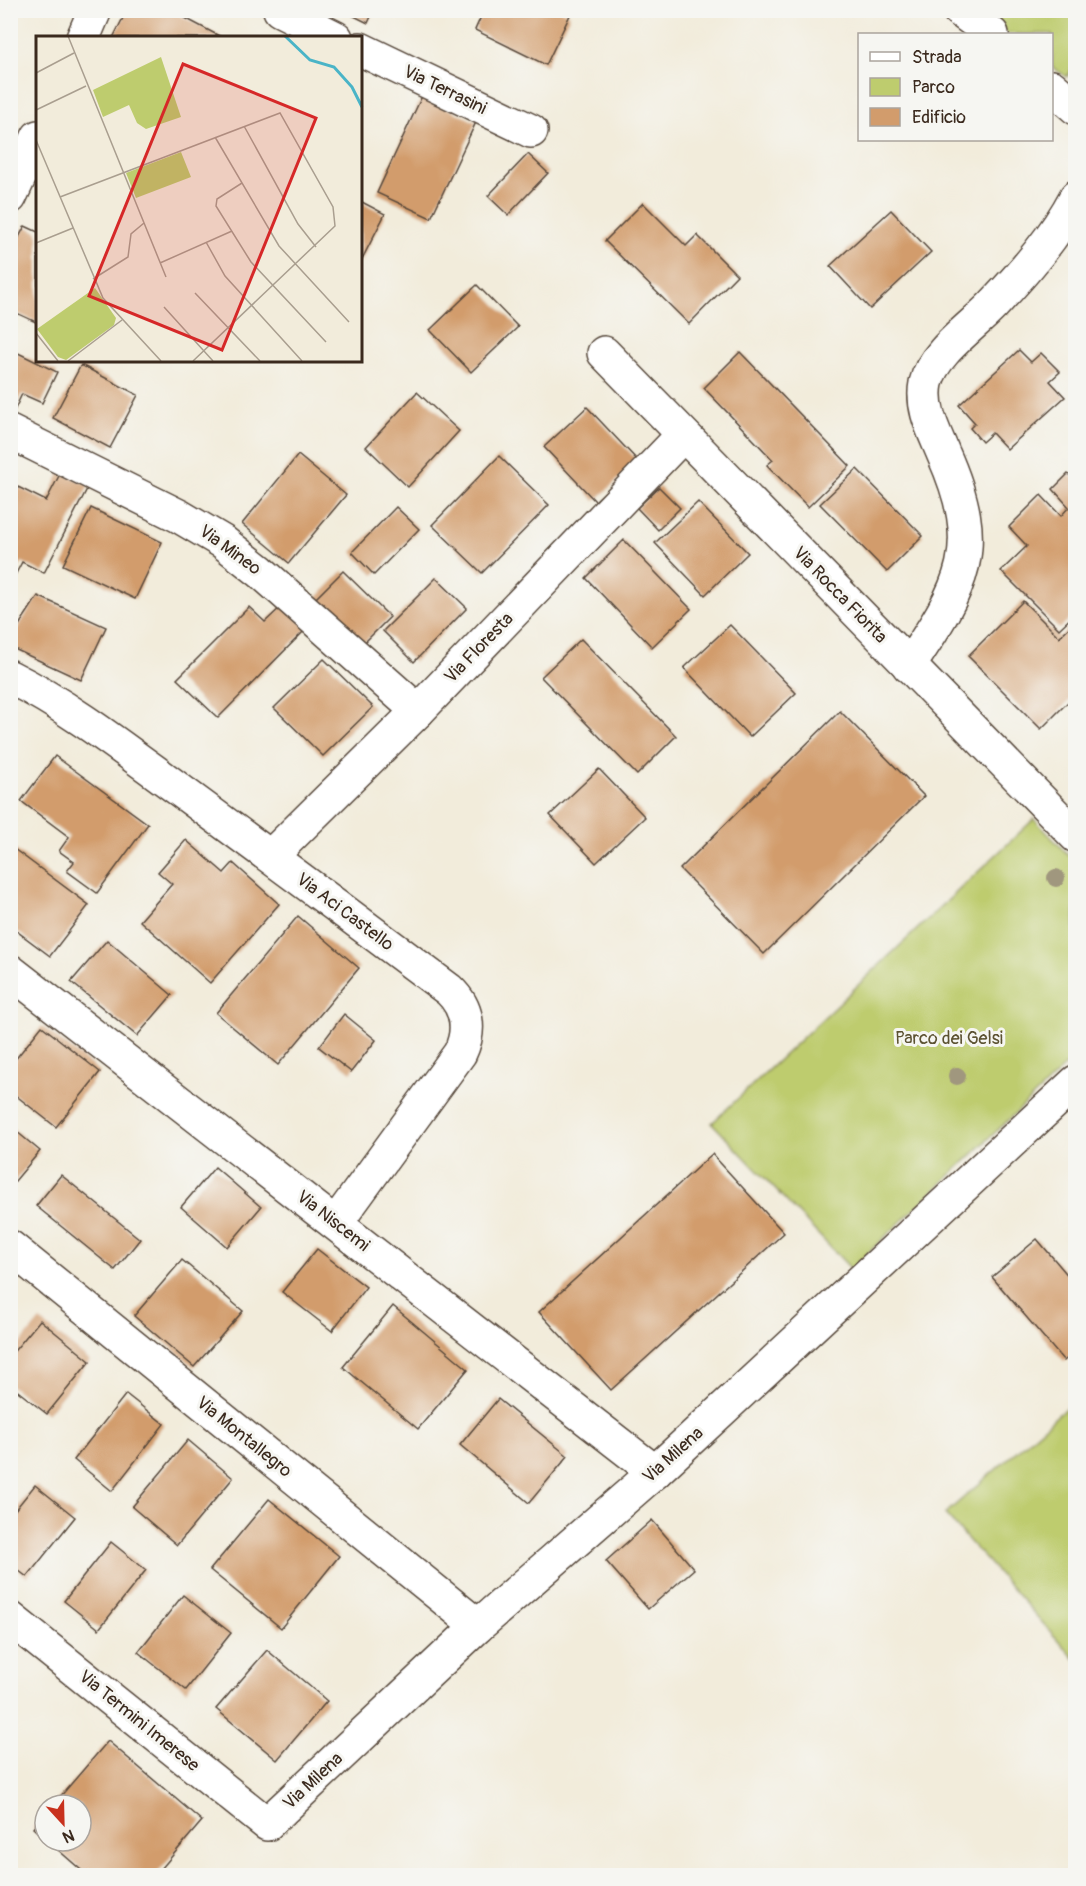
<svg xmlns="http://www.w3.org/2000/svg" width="1086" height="1886" font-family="Pangolin,sans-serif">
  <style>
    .green { fill: #becc6e; stroke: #7c7b46; stroke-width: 1.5 }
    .building { fill: #d29c6c }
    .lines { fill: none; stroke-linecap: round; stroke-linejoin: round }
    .minor-casing { stroke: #56473a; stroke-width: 36 }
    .minor { stroke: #fff; stroke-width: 33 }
    .tree { fill: #a0977e }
    .labels { text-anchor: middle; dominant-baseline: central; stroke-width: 6; stroke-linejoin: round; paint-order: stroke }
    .street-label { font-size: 18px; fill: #3b2a1e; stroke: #f6f6f2 }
    .park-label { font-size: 18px; fill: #5c5232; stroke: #f6f6f2 }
    .inset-river { fill: none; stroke: #4ab4c7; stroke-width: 3 }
    .inset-road { fill: none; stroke: #a99e8f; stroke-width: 1.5 }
    .view { fill: #d62828; fill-opacity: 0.15; stroke: #d62828; stroke-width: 3 }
    .inset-edge { fill: none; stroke: #3b2a1e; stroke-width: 3 }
  </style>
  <rect width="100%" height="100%" fill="#f6f6f2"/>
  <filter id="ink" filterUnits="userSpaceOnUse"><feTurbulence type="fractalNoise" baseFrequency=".0167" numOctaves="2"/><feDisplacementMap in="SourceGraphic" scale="12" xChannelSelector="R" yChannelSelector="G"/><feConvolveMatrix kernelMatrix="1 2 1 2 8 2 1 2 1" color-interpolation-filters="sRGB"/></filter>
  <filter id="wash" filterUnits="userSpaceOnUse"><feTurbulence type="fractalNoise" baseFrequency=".008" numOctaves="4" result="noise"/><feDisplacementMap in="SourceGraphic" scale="24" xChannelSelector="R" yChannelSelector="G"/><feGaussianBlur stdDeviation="1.35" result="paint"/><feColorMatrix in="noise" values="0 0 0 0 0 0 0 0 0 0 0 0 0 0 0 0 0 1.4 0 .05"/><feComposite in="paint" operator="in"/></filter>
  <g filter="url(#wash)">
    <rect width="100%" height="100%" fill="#f2ecdb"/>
    <!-- green -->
    <g class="green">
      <path d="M968,11H1075V64L1067,77L1052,67V34H1004Z"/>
      <path d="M1034,819L1075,862V1057L851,1269L712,1123Z"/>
      <path d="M1075,1400V1659L945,1514Z"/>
    </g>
    <g id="blocks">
      <!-- building -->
      <g class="building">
        <path d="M127,10H170L223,38H113Z"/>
        <path d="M342,10H374L368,23Z"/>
        <path d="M484,10H561L570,15L546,65L475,30Z"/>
        <path d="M422,96L476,122L431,218L377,193Z"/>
        <path d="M528,154L548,173L508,215L488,196Z"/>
        <path d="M360,201L385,214L360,263Z"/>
        <path d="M643,203L686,246L697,235L737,275L689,324L605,241Z"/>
        <path d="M891,210L931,252L870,309L830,266Z"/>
        <path d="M25,226L38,232V323L10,310V254Z"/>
        <path d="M477,285L518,327L471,372L430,330Z"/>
        <path d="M10,349L57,372L42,403L22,394L13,413L10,412Z"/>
        <path d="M1019,350L1031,362L1041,353L1060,372L1050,381L1065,397L1007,449L992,433L982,442L970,428L975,423L959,405Z"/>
        <path d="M740,352L850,466L808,507L767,465L773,460L704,388Z"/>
        <path d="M81,365L138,395L110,448L53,418Z"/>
        <path d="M417,392L459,431L408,487L366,447Z"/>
        <path d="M587,407L638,461L595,501L544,447Z"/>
        <path d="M298,455L346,495L289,563L242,524Z"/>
        <path d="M499,456L549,505L482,573L432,525Z"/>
        <path d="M857,469L923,536L887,572L820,504Z"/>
        <path d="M61,472L89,485L44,573L22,562L10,585V483L46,501Z"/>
        <path d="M1068,474L1073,478L1076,475V613L1059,629L1001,571L1027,546L1009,527L1041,495L1061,516L1069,507L1053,489Z"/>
        <path d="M659,487L680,508L658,530L637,508Z"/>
        <path d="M698,502L748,553L705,595L655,543Z"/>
        <path d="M396,507L419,529L374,575L352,552Z"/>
        <path d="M91,508L162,542L135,599L63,565Z"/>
        <path d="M624,540L691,609L652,647L586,578Z"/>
        <path d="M343,571L390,617L362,645L315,599Z"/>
        <path d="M436,578L467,608L414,662L383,631Z"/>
        <path d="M38,596L106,627L81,680L10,647V639Z"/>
        <path d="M1023,601L1059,637L1076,621V694L1041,729L968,656Z"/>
        <path d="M284,604L307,628L218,718L177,679L249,607L265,622Z"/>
        <path d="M730,625L796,693L750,737L684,668Z"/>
        <path d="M581,639L676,736L637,775L541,677Z"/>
        <path d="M324,659L373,707L323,756L274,708Z"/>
        <path d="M840,711L924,796L764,954L680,869Z"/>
        <path d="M55,756L148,824L97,893L67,871L74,862L59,851L69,837L21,801Z"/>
        <path d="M599,769L645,817L596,863L550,815Z"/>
        <path d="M186,840L224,873L233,863L279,904L210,983L140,921L172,884L158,872Z"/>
        <path d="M10,846L89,905L50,956L10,926Z"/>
        <path d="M298,916L359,968L278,1065L216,1013Z"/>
        <path d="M107,940L172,995L137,1036L71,982Z"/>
        <path d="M344,1014L376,1040L351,1072L319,1047Z"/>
        <path d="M42,1026L100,1072L56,1127L10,1091V1066Z"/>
        <path d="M10,1126L40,1151L10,1187Z"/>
        <path d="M712,1154L784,1233L611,1390L539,1312Z"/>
        <path d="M215,1167L261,1207L227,1247L181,1207Z"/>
        <path d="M61,1175L140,1239L115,1270L36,1206Z"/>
        <path d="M1037,1239L1076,1285V1350L1064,1361L992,1277Z"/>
        <path d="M317,1249L366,1287L332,1331L282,1292Z"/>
        <path d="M182,1260L243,1311L194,1367L134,1316Z"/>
        <path d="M393,1306L468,1369L418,1429L343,1367Z"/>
        <path d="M40,1320L90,1361L47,1414L10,1385V1356Z"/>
        <path d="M126,1394L164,1424L112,1491L74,1460Z"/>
        <path d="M498,1399L568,1456L529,1503L460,1445Z"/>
        <path d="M188,1440L233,1478L177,1545L132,1507Z"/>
        <path d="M35,1485L75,1517L27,1577L10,1564V1516Z"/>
        <path d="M269,1499L339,1556L281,1628L210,1570Z"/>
        <path d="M652,1520L694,1569L648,1609L606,1561Z"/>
        <path d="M111,1542L146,1570L99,1629L64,1601Z"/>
        <path d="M183,1595L231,1633L186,1690L138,1652Z"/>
        <path d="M267,1650L327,1701L277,1760L216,1709Z"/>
        <path d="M108,1741L202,1821L155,1876H88L48,1841H81V1805H53Z"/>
        <path d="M45,1814V1839L33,1828Z"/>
      </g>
    </g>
  </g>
  <g filter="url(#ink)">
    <use href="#blocks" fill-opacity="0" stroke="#56473a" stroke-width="1.5"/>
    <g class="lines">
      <!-- minor casing -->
      <g class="minor-casing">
        <g id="minor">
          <path d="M280,10L336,38"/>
          <path d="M959,10L992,34"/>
          <path d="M83,38L95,10"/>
          <path d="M360,49L531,131"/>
          <path d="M1052,87L1076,108"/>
          <path d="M10,197L38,137"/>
          <path d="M604,353L1076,836"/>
          <path d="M10,432L179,516L223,542L260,571L418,711"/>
          <path d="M909,666C963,585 986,549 943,453C934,431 921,408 926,383C933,353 972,327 993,305C1024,272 1055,237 1076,197"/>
          <path d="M10,677C72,708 126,751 181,791C271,857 360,923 449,990C468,1008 471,1030 460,1053L336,1223"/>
          <path d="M271,856L418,711L683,435"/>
          <path d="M10,971L655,1472"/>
          <path d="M10,1247L478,1626"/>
          <path d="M10,1618L267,1824L478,1626L655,1472L1076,1082"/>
        </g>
      </g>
      <!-- minor -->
      <use href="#minor" class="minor"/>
    </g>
    <!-- trees -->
    <g class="tree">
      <circle cx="1056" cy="878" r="9"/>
      <circle cx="957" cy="1076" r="9"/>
    </g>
  </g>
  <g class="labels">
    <!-- street labels -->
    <g class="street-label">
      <text transform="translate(445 90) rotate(26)">Via Terrasini</text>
      <text transform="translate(230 550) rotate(36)">Via Mineo</text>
      <text transform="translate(840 595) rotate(46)">Via Rocca Fiorita</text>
      <text transform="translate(479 648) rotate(-46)">Via Floresta</text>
      <text transform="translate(345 912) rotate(37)">Via Aci Castello</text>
      <text transform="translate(333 1221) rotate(38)">Via Niscemi</text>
      <text transform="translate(244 1437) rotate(39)">Via Montallegro</text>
      <text transform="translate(673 1455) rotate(-42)">Via Milena</text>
      <text transform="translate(139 1721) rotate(39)">Via Termini Imerese</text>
      <text transform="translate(313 1781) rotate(-43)">Via Milena</text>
    </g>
    <!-- park labels -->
    <g class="park-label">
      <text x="949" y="1038">Parco dei Gelsi</text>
    </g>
  </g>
  <!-- overview -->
  <g transform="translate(36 36)">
    <rect width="326" height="326" fill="#f2ecdb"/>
    <path d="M125,21L145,81L110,93L101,87L93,69L67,81L57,54ZM145,116L155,141L100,162L90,137ZM59,252L80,282L78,289L30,324L22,321L1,293Z" fill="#becc6e"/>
    <path class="inset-river" d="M249,0L274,24L298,31L316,51L326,71"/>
    <path class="inset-road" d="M32,0L130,241M0,37L38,17M0,74L50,50M208,90L262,188L280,211M179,101L243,210L313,286M0,104L67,262L125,325M206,147L181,163L180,170L215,226L290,306M24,161L244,77L297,171L299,190L157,325M170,206L189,240L266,325M0,207L37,192M124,227L196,195M57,243L92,221L95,198L108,187M159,257L224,325M128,271L177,325M0,297L22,325M32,325L86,284"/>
    <path class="view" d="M147,28L280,82L186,314L53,260Z"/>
    <rect width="326" height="326" class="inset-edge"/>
  </g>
  <!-- margin -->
  <rect width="1086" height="1886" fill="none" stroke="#f6f6f2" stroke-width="36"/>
  <!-- legend -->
  <rect x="858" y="33" width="195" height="108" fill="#f6f6f2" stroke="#aba49d" stroke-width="1.5"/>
  <rect x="870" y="52" width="30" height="9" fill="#ffffff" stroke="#aba49d" stroke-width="1.5"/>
  <text x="912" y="63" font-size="18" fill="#3b2a1e">Strada</text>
  <rect x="870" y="78" width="30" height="18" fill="#becc6e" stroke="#aba49d" stroke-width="1.5"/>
  <text x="912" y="93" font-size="18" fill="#3b2a1e">Parco</text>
  <rect x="870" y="108" width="30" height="18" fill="#d29c6c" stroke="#aba49d" stroke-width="1.5"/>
  <text x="912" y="123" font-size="18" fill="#3b2a1e">Edificio</text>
  <!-- north arrow -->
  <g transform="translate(63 1823) rotate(158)"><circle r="28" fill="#f6f6f2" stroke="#aba49d" stroke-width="1.5"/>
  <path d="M0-4.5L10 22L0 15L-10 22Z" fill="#c8321e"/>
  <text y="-9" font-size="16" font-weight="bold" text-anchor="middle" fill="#3b2a1e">N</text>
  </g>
</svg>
